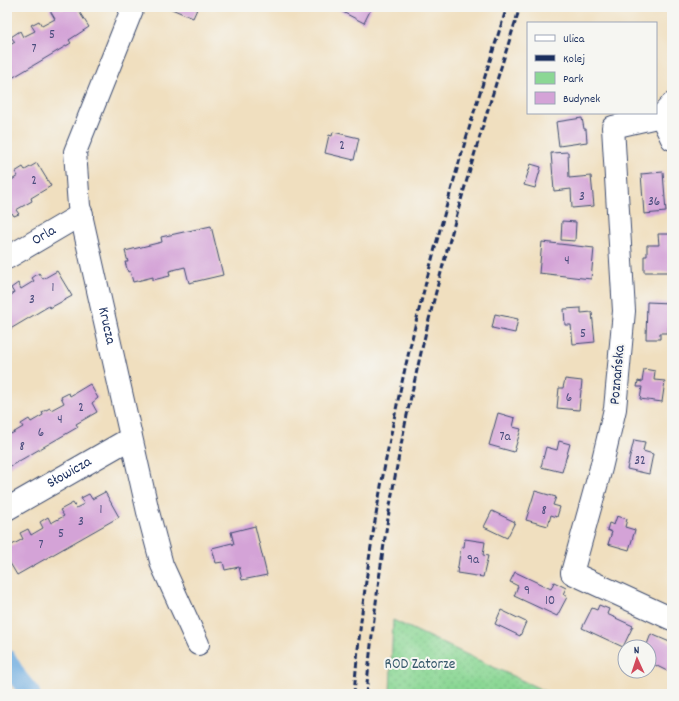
<svg xmlns="http://www.w3.org/2000/svg" width="679" height="701" font-family="Dekko,sans-serif">
  <style>
    .green { fill: url(#green-dots); stroke: #538379 }
    .lines { fill: none; stroke-linecap: round; stroke-linejoin: round }
    .canal { stroke: #6eace0; stroke-width: 19 }
    .building { fill: #d4a3d7 }
    .minor-casing { stroke: #3b496d; stroke-width: 24 }
    .minor { stroke: #fff; stroke-width: 22 }
    .rail { stroke: #1b2f5e; stroke-width: 3; stroke-dasharray: 6 3; stroke-linecap: butt }
    .labels { text-anchor: middle; dominant-baseline: central; stroke-width: 4; stroke-linejoin: round; paint-order: stroke }
    .number-label { font-size: 13px; fill: #494c7c }
    .street-label { font-size: 15px; fill: #1b2f5e; stroke: #f6f6f2 }
    .park-label { font-size: 15px; fill: #37596c; stroke: #f6f6f2 }
  </style>
  <defs>
    <pattern id="green-dots" width="8" height="8" patternUnits="userSpaceOnUse"><rect width="8" height="8" fill="#8bd794"/><path d="M2 2h.1M6 6h.1" fill="none" stroke="#77b982" stroke-width="1.8" stroke-linecap="round"/></pattern>
  </defs>
  <rect width="100%" height="100%" fill="#f6f6f2"/>
  <filter id="ink" filterUnits="userSpaceOnUse"><feTurbulence type="fractalNoise" baseFrequency=".025" numOctaves="2"/><feDisplacementMap in="SourceGraphic" scale="8" xChannelSelector="R" yChannelSelector="G"/><feConvolveMatrix kernelMatrix="1 2 1 2 8 2 1 2 1" color-interpolation-filters="sRGB"/></filter>
  <filter id="wash" filterUnits="userSpaceOnUse"><feTurbulence type="fractalNoise" baseFrequency=".012" numOctaves="4" result="noise"/><feDisplacementMap in="SourceGraphic" scale="16" xChannelSelector="R" yChannelSelector="G"/><feGaussianBlur stdDeviation="0.9" result="paint"/><feColorMatrix in="noise" values="0 0 0 0 0 0 0 0 0 0 0 0 0 0 0 0 0 1.4 0 .05"/><feComposite in="paint" operator="in"/></filter>
  <g filter="url(#wash)">
    <rect width="100%" height="100%" fill="#f0dfbf"/>
    <!-- green -->
    <path class="green" d="M393,620L551,694H390Z"/>
    <g class="lines">
      <!-- canal -->
      <path class="canal" d="M7,659L18,678L31,694"/>
    </g>
    <g id="blocks">
      <!-- building -->
      <g class="building">
        <path d="M53,7H60L61,10L67,7H76L89,27L69,40L71,43L7,81V47L15,42L11,37L20,31L23,37L35,31L31,25L39,21L42,26L55,19L49,9Z"/>
        <path d="M167,7H198L193,18Z"/>
        <path d="M333,7H372L364,23Z"/>
        <path d="M582,118L584,129H586L587,142L559,146L556,122Z"/>
        <path d="M333,132L359,138L354,160L325,153L329,135L332,136Z"/>
        <path d="M568,152L569,178L591,176L594,206L572,208L571,189L554,191L551,153Z"/>
        <path d="M37,163L51,186L31,198L32,201L16,210L19,214L14,216L12,213L7,216V183L18,176L15,172L23,167L25,170Z"/>
        <path d="M531,164L541,167L535,188L524,185Z"/>
        <path d="M663,172L666,212L644,214L641,174Z"/>
        <path d="M562,221L576,222L575,241L561,240Z"/>
        <path d="M211,226L223,275L189,283L185,267L169,271L170,276L153,280V277L133,282L130,271L128,272L125,262H128L125,251L162,242L161,237Z"/>
        <path d="M658,234H672V272H644V256H647V245H659Z"/>
        <path d="M542,242L594,248L591,279L539,273Z"/>
        <path d="M57,271L72,296L50,308L49,306L7,331V298L14,293L11,288L18,283L21,289L34,281L32,278L39,273L43,279Z"/>
        <path d="M647,302L670,303L668,333H660V339H646Z"/>
        <path d="M581,308V313L592,312L595,342L573,344L571,325H565L564,309Z"/>
        <path d="M495,314L518,319L515,333L492,328Z"/>
        <path d="M644,369L655,371L654,380L665,381L662,402L640,399L642,387H637L638,381L642,382Z"/>
        <path d="M565,379L582,381L579,410L557,408L559,388H563Z"/>
        <path d="M90,384L98,398L92,403L97,412L76,424L78,427L7,468V432L9,431L11,434L23,427L21,424L29,419L31,422L43,415L42,412L50,408L51,410L64,403L61,397L69,393L70,396Z"/>
        <path d="M498,413L515,418L513,427L521,429L514,452L489,445Z"/>
        <path d="M634,440L645,442L643,451L653,454L649,474L627,469Z"/>
        <path d="M559,441L570,444L562,472L541,467L546,447L557,450Z"/>
        <path d="M535,491L556,497L553,505L560,507L557,517L551,515L548,526L526,520Z"/>
        <path d="M105,492L119,517L17,575L7,558V540L10,546L23,539L20,533L28,529L31,535L43,528L40,522L48,517L51,523L64,516L60,510L73,503L76,508L84,504L81,498L89,494L92,499Z"/>
        <path d="M492,511L515,522L507,538L484,527Z"/>
        <path d="M617,516L627,519L625,527L635,530L629,550L608,544L612,532L607,530L609,523L614,525Z"/>
        <path d="M255,526L267,575L242,580L239,567L225,570L223,562L216,563L212,548L232,543L233,545L234,544L231,532Z"/>
        <path d="M465,539L485,542L483,555L488,556L483,577L457,573L461,547H464Z"/>
        <path d="M515,572L551,589L554,582L566,588L563,594L567,597L557,616L514,596L518,586L510,582Z"/>
        <path d="M599,605L609,609L607,614L633,626L623,647L582,628L592,608L597,610Z"/>
        <path d="M501,610L526,622L520,636L495,624Z"/>
        <path d="M651,634L672,643V666L669,672L649,662V647H646Z"/>
      </g>
    </g>
  </g>
  <g filter="url(#ink)">
    <use href="#blocks" fill-opacity="0" stroke="#3b496d" stroke-width="1"/>
    <g class="lines">
      <!-- minor casing -->
      <g class="minor-casing">
        <g id="minor">
          <path id="s1" d="M133,7L75,152L79,206L148,512L162,565L198,644"/>
          <path d="M672,104L661,116L613,127L624,311L615,409L601,468L572,573L672,619"/>
          <path d="M661,116L672,139"/>
          <path id="s2" d="M7,258L82,214"/>
          <path id="s3" d="M7,509L131,438"/>
        </g>
      </g>
      <!-- minor -->
      <use href="#minor" class="minor"/>
      <!-- rail -->
      <g class="rail">
        <path d="M354,694C372,459 435,230 507,7"/>
        <path d="M366,694C376,588 391,483 415,379C443,253 481,130 520,7"/>
      </g>
    </g>
  </g>
  <g class="labels">
    <!-- number labels -->
    <g class="number-label">
      <text x="52" y="35">5</text>
      <text x="34" y="49">7</text>
      <text x="342" y="146">2</text>
      <text x="34" y="181">2</text>
      <text x="582" y="197">3</text>
      <text x="654" y="202">36</text>
      <text x="567" y="261">4</text>
      <text x="53" y="288">1</text>
      <text x="32" y="300">3</text>
      <text x="583" y="334">5</text>
      <text x="569" y="398">6</text>
      <text x="81" y="408">2</text>
      <text x="60" y="420">4</text>
      <text x="41" y="433">6</text>
      <text x="505" y="437">7a</text>
      <text x="22" y="447">8</text>
      <text x="640" y="461">32</text>
      <text x="101" y="510">1</text>
      <text x="544" y="511">8</text>
      <text x="81" y="522">3</text>
      <text x="61" y="534">5</text>
      <text x="41" y="545">7</text>
      <text x="473" y="560">9a</text>
      <text x="527" y="591">9</text>
      <text x="550" y="601">10</text>
    </g>
    <!-- street labels -->
    <g class="street-label">
      <text stroke="none"><textPath href="#s2" startOffset="43">Orla</textPath></text>
      <text stroke="none"><textPath href="#s1" startOffset="333">Krucza</textPath></text>
      <text transform="translate(618 375) rotate(-85)">Poznańska</text>
      <text stroke="none"><textPath href="#s3" startOffset="72">Słowicza</textPath></text>
    </g>
    <!-- park labels -->
    <g class="park-label">
      <text x="420" y="665">ROD Zatorze</text>
    </g>
  </g>
  <!-- margin -->
  <rect width="679" height="701" fill="none" stroke="#f6f6f2" stroke-width="24"/>
  <!-- legend -->
  <rect x="527" y="22" width="130" height="92" fill="#f6f6f2" stroke="#9ea6b7"/>
  <rect x="535" y="35" width="20" height="6" fill="#ffffff" stroke="#9ea6b7"/>
  <text x="563" y="42" font-size="12" fill="#1b2f5e">Ulica</text>
  <rect x="535" y="55" width="20" height="6" fill="#1b2f5e" stroke="#9ea6b7"/>
  <text x="563" y="62" font-size="12" fill="#1b2f5e">Kolej</text>
  <rect x="535" y="72" width="20" height="12" fill="#8bd794" stroke="#9ea6b7"/>
  <text x="563" y="82" font-size="12" fill="#1b2f5e">Park</text>
  <rect x="535" y="92" width="20" height="12" fill="#d4a3d7" stroke="#9ea6b7"/>
  <text x="563" y="102" font-size="12" fill="#1b2f5e">Budynek</text>
  <!-- north arrow -->
  <g transform="translate(637 659) rotate(357)"><circle r="19" fill="#f6f6f2" stroke="#9ea6b7"/>
  <path d="M0-3L7 15L0 10L-7 15Z" fill="#d1495b"/>
  <text y="-6" font-size="11" font-weight="bold" text-anchor="middle" fill="#1b2f5e">N</text>
  </g>
</svg>
